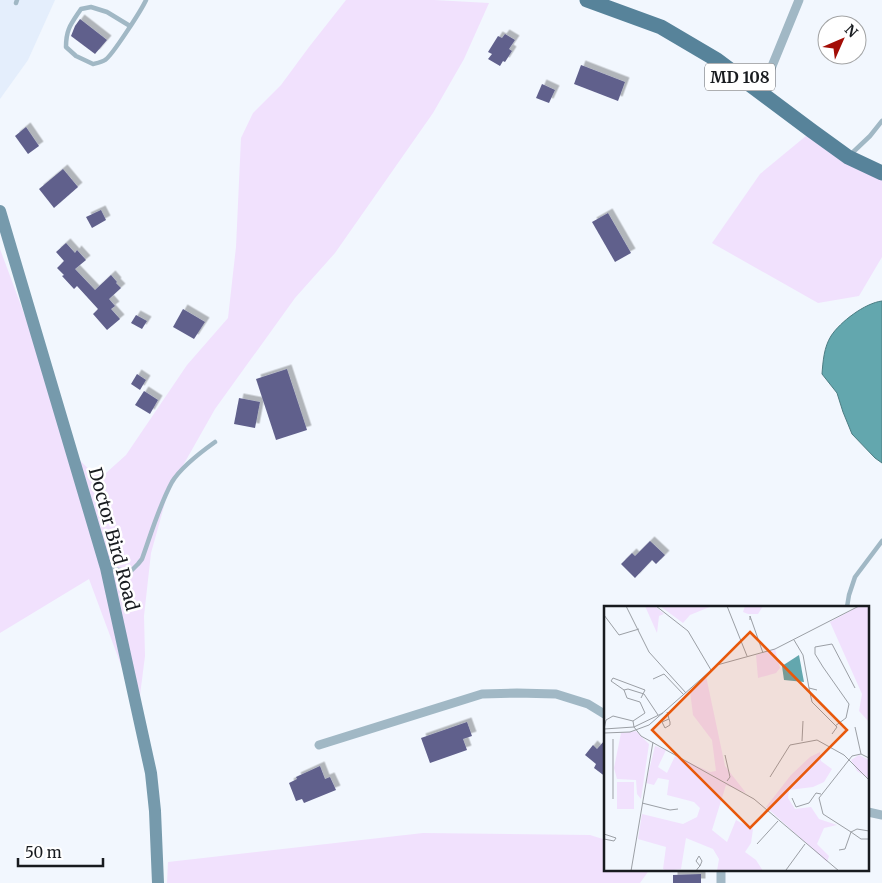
<svg xmlns="http://www.w3.org/2000/svg" width="882" height="883" font-family="Merriweather,serif">
  <style>
    .built { fill: #e4eefc }
    .green { fill: #f1e1fd }
    .water { fill: #63a7ae; stroke: #4c7d83 }
    .building { fill: #60608c; filter: url(#shadow) }
    .lines { fill: none; stroke-linecap: round; stroke-linejoin: round }
    .lane { stroke: #a1b8c5; stroke-width: 4.5 }
    .street { stroke: #a1b8c5; stroke-width: 9 }
    .secondary { stroke: #769aac; stroke-width: 12 }
    .primary { stroke: #57839a; stroke-width: 15 }
    .labels { text-anchor: middle; dominant-baseline: central; stroke-width: 5; stroke-linejoin: round; paint-order: stroke }
    .shield { fill: #fff; stroke: #5d5f62; stroke-width: 1 }
    .shield-label { font-size: 16px; font-weight: bold; fill: #181b1f }
    .street-label { font-size: 18px; fill: #181b1f; stroke: #fff }
    .inset-road { fill: none; stroke: #9b9fa5; stroke-width: 1 }
    .view { fill: #e8590c; fill-opacity: 0.15; stroke: #e8590c; stroke-width: 2.5 }
    .inset-edge { fill: none; stroke: #181b1f; stroke-width: 2.5 }
  </style>
  <defs>
    <filter id="shadow"><feDropShadow dx="4.5" dy="-4.5" stdDeviation="0" flood-color="#0004"/></filter>
  </defs>
  <rect width="100%" height="100%" fill="#f2f7fe"/>
  <!-- built -->
  <path class="built" d="M0,0H55L28,60L0,99Z"/>
  <!-- green -->
  <g class="green">
    <path d="M346,0H434L489,3L464,59L433,113L335,253L295,298L215,409L168,492L151,553L144,616L145,656L138,711L89,579L0,633V249L60,410L71,452L95,475L106,473L126,455L187,365L228,318L236,247L241,138L253,113L281,85L309,47Z"/>
    <path d="M812,131L882,173V257L859,296L818,303L712,243L760,174Z"/>
    <path d="M423,833L590,835L606,840V869H650L640,883H167L168,862Z"/>
  </g>
  <!-- water -->
  <path class="water" d="M882,301V463L875,458L852,434L843,412L837,393L822,374C823,361 824,347 831,336C840,322 865,303 882,301Z"/>
  <!-- building -->
  <g class="building">
    <path d="M80,19L107,40L95,54L71,36L75,26Z"/>
    <path d="M505,34L515,40L509,49L512,51L505,62L503,61L500,66L488,59L492,54L488,52L498,36L502,38Z"/>
    <path d="M581,65L625,82L618,101L574,84Z"/>
    <path d="M542,84L555,90L549,103L536,98Z"/>
    <path d="M26,127L39,146L28,154L15,136Z"/>
    <path d="M63,169L78,187L54,208L39,189Z"/>
    <path d="M101,210L106,220L92,228L86,217Z"/>
    <path d="M608,213L631,253L615,262L592,222Z"/>
    <path d="M66,243L75,253L77,250L86,260L75,269L95,290L111,275L117,282L116,283L121,288L109,299L115,306L111,309L120,319L107,330L93,314L98,309L77,286L74,289L62,276L64,275L57,268L64,261L56,252Z"/>
    <path d="M183,309L205,322L194,339L173,327Z"/>
    <path d="M136,315L147,321L142,329L131,323Z"/>
    <path d="M287,369L307,430L276,440L256,379Z"/>
    <path d="M137,374L146,380L140,390L131,384Z"/>
    <path d="M144,391L158,400L150,414L135,405Z"/>
    <path d="M239,398L260,402L255,428L234,424Z"/>
    <path d="M650,541L665,555L656,564L652,560L635,578L621,564L632,553L635,556Z"/>
    <path d="M467,722L472,736L463,739L467,750L430,763L421,738Z"/>
    <path d="M606,739V777L594,768L596,764L585,755L593,745L597,749Z"/>
    <path d="M320,766L325,779L330,777L336,790L304,803L302,799L296,801L289,783L297,779L296,777Z"/>
    <path d="M701,874V883H673V875Z"/>
  </g>
  <g class="lines">
    <!-- lane -->
    <g class="lane">
      <path d="M16,3L17,0"/>
      <path d="M130,26L107,12L91,7L81,9C71,24 66,29 66,47L76,56L93,64C97,63 102,62 105,60C112,56 142,9 146,0"/>
      <path d="M850,155L870,136L882,121"/>
      <path d="M108,569L131,571L138,564L142,559C151,534 159,506 172,482C181,467 201,452 215,442"/>
      <path d="M847,607L849,595L855,577L882,541"/>
    </g>
    <!-- street -->
    <g class="street">
      <path d="M761,93L799,0"/>
      <path d="M319,745L482,694L517,693L556,694L588,704L606,715"/>
      <path d="M868,812L882,815"/>
      <path d="M721,869V883"/>
    </g>
    <!-- secondary -->
    <path class="secondary" d="M0,211L106,568L151,773L155,811L158,883"/>
    <!-- primary -->
    <path class="primary" d="M587,0L661,27L717,60L812,131L848,157L882,173"/>
  </g>
  <g class="labels">
    <!-- shield labels -->
    <rect class="shield" x="705" y="63.5" width="70" height="27" rx="4"/>
    <g class="shield-label">
      <text x="740" y="77">MD 108</text>
    </g>
    <!-- street labels -->
    <g class="street-label">
      <text transform="translate(114 539) rotate(75)">Doctor Bird Road</text>
    </g>
  </g>
  <!-- overview -->
  <g transform="translate(604 606)">
    <rect width="265" height="265" fill="#f2f7fe"/>
    <path d="M41,0H51L60,8L55,10L53,27ZM56,0H108L86,9L79,17ZM141,0H159L154,8H144L139,6ZM255,0H265V116L255,105L258,88L226,16ZM171,43L176,62L172,67L154,72L152,49ZM102,70L121,160L142,187L122,179L108,224L123,236L132,214L149,223L147,237L141,246L152,254L159,265H113L115,253L109,243L82,232L77,263L63,265L59,263L62,241L34,233L38,208L79,218L93,211L96,202L90,196L63,189L65,174L54,172L50,179L42,177L51,140L62,144L54,161L63,167L71,150L106,166L112,165L108,134L89,109L86,85ZM32,125L45,138L37,193L33,188L32,174L13,173L10,162L17,127ZM216,146L217,155L228,163L220,176L209,181L185,184L184,192L191,203L207,201L215,213L233,219L220,222L213,238L225,250L223,256L162,201L187,169L206,151ZM255,149L265,154V173L253,165L247,154ZM13,176H30V203H13Z" fill="#f1e1fd"/>
    <path d="M195,49L200,76L180,74L178,60Z" fill="#63a7ae"/>
    <path class="inset-road" d="M22,0L45,46L82,87M52,0L84,25L107,64M123,0L143,50M0,9L15,29L35,23M146,14V10L159,47M190,34L199,49L205,82L213,84M49,73L60,68L80,89M205,82L208,96L233,121L228,128M20,84L7,75L9,72L41,84L37,92M63,106L64,109L65,113L66,116V119L61,122L58,116L65,113M29,115L41,107L36,96L23,92L20,84L24,83L40,88L54,109M231,120L242,112L245,98L219,61L211,48V41L228,38L251,82M30,121L37,130L150,193L235,265M251,121L257,148M0,123L2,114L9,110L29,115L30,121M0,123L30,121L59,107M0,127L26,126L45,119L113,59L171,43L255,0M9,133V193M198,135L199,115M121,149L126,171L123,175M166,171L186,139L213,134L240,149L265,174M188,192L192,201L205,197L212,187L217,188M38,197L66,204L74,203M265,225L253,223L247,226L257,233H265M0,228L12,232L10,235L0,233M153,238L174,215M235,244L241,243L247,226L219,208L215,192L248,150L257,148L265,152M182,264L201,238M27,265L49,136M92,265L94,262L96,260L98,255L95,250L92,255L96,260"/>
    <path class="view" d="M146,26L243,124L146,222L48,124Z"/>
    <rect width="265" height="265" class="inset-edge"/>
  </g>
  <!-- north arrow -->
  <g transform="translate(842 40) rotate(45)"><circle r="24" fill="#ffffff" stroke="#a3a4a5"/>
  <path d="M0-4L9 19L0 12L-9 19Z" fill="#a30d06"/>
  <text y="-8" font-size="14" font-weight="bold" text-anchor="middle" fill="#181b1f">N</text>
  </g>
  <!-- scale -->
  <path d="M18 858v8h85v-8" fill="none" stroke="#181b1f" stroke-width="2.5"/>
  <text x="25" y="858" font-size="15" fill="#181b1f" stroke="#ffffff" stroke-width="4" paint-order="stroke">50 m</text>
</svg>
